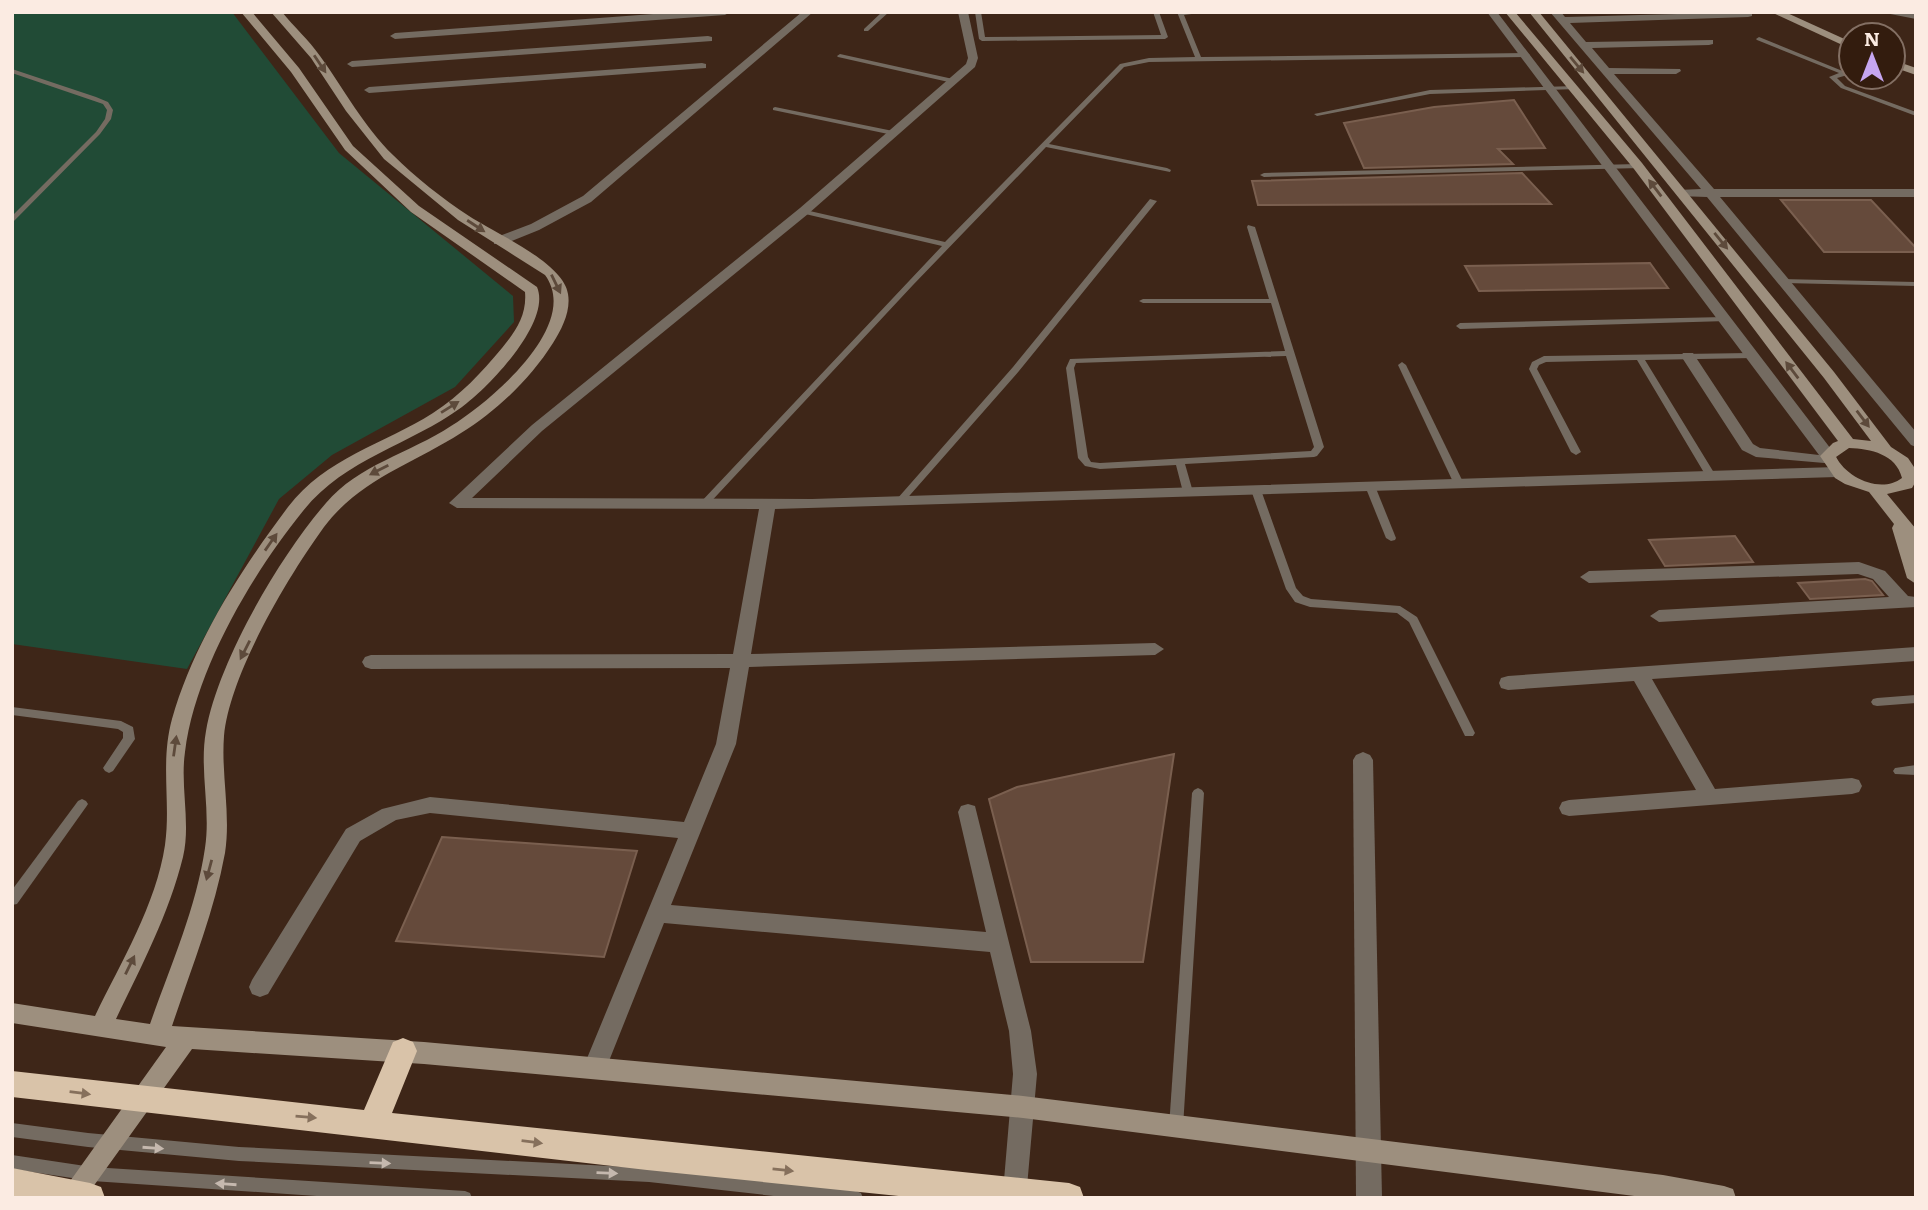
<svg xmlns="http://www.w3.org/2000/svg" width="1928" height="1210" font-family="Literata,serif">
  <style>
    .green { fill: #214b36 }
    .building { fill: #654a3b; stroke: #7a5f4f; stroke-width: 2 }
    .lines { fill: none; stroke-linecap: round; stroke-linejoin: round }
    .lane { fill: #746b61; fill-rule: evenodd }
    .street { fill: #746b61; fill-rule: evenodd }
    .secondary { fill: #9d8f7e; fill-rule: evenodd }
    .highway { fill: #d9c3a9; fill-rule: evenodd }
    .oneway { fill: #5d4a3b }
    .oneway2 { fill: #86705c }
    .oneway3 { fill: #c5b8ae }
  </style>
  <rect width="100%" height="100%" fill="#3e2618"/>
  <!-- green -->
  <path class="green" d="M12,12H232L339,153L513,296L514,322L455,387L332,455L279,499L187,669L12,644Z"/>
  <!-- building -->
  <g class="building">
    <path d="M1514,100L1545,148L1498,149L1513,164L1364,168L1344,123L1434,107Z"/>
    <path d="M1522,173L1551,204L1258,205L1252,181Z"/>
    <path d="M1781,200H1871L1916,248V252H1824Z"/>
    <path d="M1650,263L1668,288L1479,291L1465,266Z"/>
    <path d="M1735,536L1753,562L1665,566L1649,540Z"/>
    <path d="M1865,579L1872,581L1883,595L1810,599L1798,583Z"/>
    <path d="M1174,754L1143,962H1031L989,799L1017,787Z"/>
    <path d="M442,837L637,851L604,957L396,941Z"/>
  </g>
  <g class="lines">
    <!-- lane -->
    <g class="lane">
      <path d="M882,12H889L868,31H864V29Z"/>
      <path d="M975,12H981L985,37L1161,35L1153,12H1159L1168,37L1165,39L982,41L979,39Z"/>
      <path d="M1177,12H1207L1184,15L1201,57L1527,53L1530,55L1527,57L1149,62L1124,67L1049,144L1167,168L1171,170L1170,172L1046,147L913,285L705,508H699L697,506L699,504L942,246L801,213V209L945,242L1120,64L1149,58L1195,57Z"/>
      <path d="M1759,37L1845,72L1851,70V74L1837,78L1845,86L1916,112V116L1841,88L1829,77L1839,73L1757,40L1756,39Z"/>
      <path d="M840,54L953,79L956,81L953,83L838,57L837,56Z"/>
      <path d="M12,69L96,97L108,102L113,110L111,119L100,134L12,223V216L96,132L105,119L107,110L103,104L12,73Z"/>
      <path d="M1575,86L1577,87V89L1430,94L1317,116L1314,114L1430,90Z"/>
      <path d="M775,107L893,131L896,133L893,135L773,110V108Z"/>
      <path d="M1638,164L1642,166L1641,168L1264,177L1260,175L1264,173Z"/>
      <path d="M1150,199L1157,201L1019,371L903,503H897L895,501L897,499L1013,367Z"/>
      <path d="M1248,225L1255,227L1324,447L1317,456L1314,457L1185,464L1193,492L1188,495L1183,492L1176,465L1100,469L1085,466L1078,458L1066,368L1070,359L1285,351L1271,303H1143L1139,301L1143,299H1269L1247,227ZM1286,356L1314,447L1311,451L1100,463L1091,462L1088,457L1074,368L1076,363Z"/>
      <path d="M1781,279L1916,282V286L1784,283L1780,281Z"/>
      <path d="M1724,317H1727V321L1460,329L1456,326L1460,323Z"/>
      <path d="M1750,353L1754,356L1753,358L1645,360L1716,476L1711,479L1706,476L1637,360L1546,362L1539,365L1537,369L1581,452L1576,455L1571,452L1529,369L1532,362L1544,356Z"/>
      <path d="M1402,362L1406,365L1464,484L1462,486L1459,487L1454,484L1398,365Z"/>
      <path d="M1370,483L1375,486L1396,538L1395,540L1391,541L1386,538L1365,486Z"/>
      <path d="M1256,487L1261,490L1296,588L1303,596L1311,599L1400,606L1417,617L1475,733L1473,736H1465L1409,622L1397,613L1310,607L1295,602L1286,589L1251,490Z"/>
      <path d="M1916,695V703L1877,706L1873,705L1871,702L1873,699L1877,698Z"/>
      <path d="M12,707L121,721L133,727L135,739L113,771L109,773L105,771L103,768L123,738V732L118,729L12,715Z"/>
      <path d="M1916,765V775L1895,774L1893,771L1895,768Z"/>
      <path d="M1198,788L1202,790L1204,793L1183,1127L1181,1132L1176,1134L1171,1132L1169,1127L1192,793L1194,790Z"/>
      <path d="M82,799L86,801L88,804L86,807L17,904L12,905V890L78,801Z"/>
      <path d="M12,1123L88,1133L239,1147L649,1168L856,1191L861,1193L863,1198H792L649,1182L239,1161L88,1147L12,1137Z"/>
      <path d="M12,1155L92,1167L465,1191L470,1193L472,1198H346L92,1181L12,1169Z"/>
    </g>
    <!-- street -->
    <g class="street">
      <path d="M680,12H730L725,15L395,39L390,36L395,33Z"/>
      <path d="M802,12H813L591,202L539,230L504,244H494V238L531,224L583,196Z"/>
      <path d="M958,12H968L978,58L975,67L808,214L542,431L472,498L812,499L1837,467L1845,472L1837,477L775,509L751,654L1155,643L1164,649L1155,655L749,667L736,744L671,905L986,932L958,812L961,806L968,804L975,806L1031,1031L1037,1074L1026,1198H1006L1003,1192L1013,1074L1009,1031L990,952L664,923L603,1076L595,1079L587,1076L583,1068L678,838L430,813L396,820L360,841L268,994L260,997L252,994L249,987L252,980L346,829L382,809L430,797L684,822L716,744L730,668L371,669L365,667L362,662L365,657L371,655L733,654L759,509L457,508L449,503L532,425L800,208L966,64L968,58Z"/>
      <path d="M1487,12H1497L1834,453L1838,461L1836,464L1756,457L1742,450L1681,356L1683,353H1693L1753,444L1760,448L1819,455Z"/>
      <path d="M1550,12H1561L1565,17L1752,12V16L1748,17L1570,23L1586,42L1713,40V44L1709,45L1592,48L1609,68L1680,69L1681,71L1676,74H1614L1714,189H1916V197H1720L1916,432V447L1911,445L1707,197L1677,196V190L1701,189Z"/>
      <path d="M1880,12L1916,13V19Z"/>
      <path d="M708,36L712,37V41L352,67L347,64L352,61Z"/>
      <path d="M702,63L706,64V68L369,93L364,90L369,87Z"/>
      <path d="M1859,562L1885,571L1908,596L1916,597V607L1659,622L1650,616L1659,610L1889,597L1873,579L1858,574L1589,583L1580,577L1589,571Z"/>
      <path d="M1916,647V661L1652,679L1715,789L1852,778L1859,780L1862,786L1859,792L1852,794L1569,816L1562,814L1559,808L1562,802L1569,800L1696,790L1634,681L1508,690L1501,688L1499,683L1501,678L1508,676Z"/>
      <path d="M1363,752L1370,755L1373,760L1382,1198H1356L1353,760L1356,755Z"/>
    </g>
    <!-- secondary -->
    <g class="secondary">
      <path d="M241,12H252L299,68L353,146L419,206L537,287C552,322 488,388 462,407C410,445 344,459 303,511C252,574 195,670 185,752C180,787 191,823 183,857C169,914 141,967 116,1019L150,1024C170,967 196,909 205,848C211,809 199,770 206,731C218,662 279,557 326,503C358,465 410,453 451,426C490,402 582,325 545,275L458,220L384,159L346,111L311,58L271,12H282C294,27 309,40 320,56C344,89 364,127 393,155C415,177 443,199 469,216C495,233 564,263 568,294C571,311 562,329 553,343C531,378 497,411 461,433C413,464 360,479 324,527C287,578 230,674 224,736C221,775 231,814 225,853C214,913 191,969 172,1026L424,1042L1023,1096L1663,1175L1724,1186L1733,1189L1736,1198H1650L1023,1118L424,1064L192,1049L85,1198H58L166,1047L12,1023V1003L95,1016C121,962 156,905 165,845C171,802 160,763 172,719C194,642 240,571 288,507C325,458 384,444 433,413C461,395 481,373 502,348C516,331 527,315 525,292L411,212L345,150L291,72Z"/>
      <path d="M1505,12H1515L1642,163L1853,439L1871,441L1824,378L1529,12H1539L1834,372L1891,447L1908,458L1916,470V481L1912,488L1887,494L1916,529V584L1907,578L1892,528L1894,524L1869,492L1845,484L1835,478L1820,456L1833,443L1838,441L1634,169ZM1849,448C1871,449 1896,454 1902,478C1881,494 1847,478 1836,457Z"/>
      <path d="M1771,12H1785L1851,42V49Z"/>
      <path d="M1893,60L1916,68V75L1893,67Z"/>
    </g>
    <!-- highway -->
    <g class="highway">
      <path d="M403,1038L413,1042L417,1051L392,1113L1069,1183L1080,1187L1084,1198H918L647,1170L12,1097V1071L364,1110L393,1042Z"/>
      <path d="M12,1168L90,1183L101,1187L105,1198H12Z"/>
    </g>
  </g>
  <!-- one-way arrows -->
  <defs><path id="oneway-solid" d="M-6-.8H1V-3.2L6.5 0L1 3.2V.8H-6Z" transform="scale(1.75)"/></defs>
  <g class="oneway">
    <use href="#oneway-solid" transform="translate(320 64) rotate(56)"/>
    <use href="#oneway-solid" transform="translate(1577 65) rotate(50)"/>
    <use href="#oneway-solid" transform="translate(1655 188) rotate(-127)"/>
    <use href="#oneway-solid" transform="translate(476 226) rotate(33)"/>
    <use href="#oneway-solid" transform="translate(1721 241) rotate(51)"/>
    <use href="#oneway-solid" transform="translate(556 284) rotate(64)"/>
    <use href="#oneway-solid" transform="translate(1792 370) rotate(-127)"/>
    <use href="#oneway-solid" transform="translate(450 407) rotate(-32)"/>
    <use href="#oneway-solid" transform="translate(1863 419) rotate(53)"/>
    <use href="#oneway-solid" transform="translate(379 470) rotate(153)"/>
    <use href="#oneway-solid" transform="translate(271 542) rotate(-55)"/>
    <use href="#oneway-solid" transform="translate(245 650) rotate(117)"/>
    <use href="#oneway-solid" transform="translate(175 746) rotate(-82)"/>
    <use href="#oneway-solid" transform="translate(209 870) rotate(105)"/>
    <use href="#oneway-solid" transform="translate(130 965) rotate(-64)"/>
  </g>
  <g class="oneway2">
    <use href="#oneway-solid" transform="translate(80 1093) rotate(7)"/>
    <use href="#oneway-solid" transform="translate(306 1117) rotate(5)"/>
    <use href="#oneway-solid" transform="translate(532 1142) rotate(7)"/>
    <use href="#oneway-solid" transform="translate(783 1170) rotate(6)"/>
  </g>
  <g class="oneway3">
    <use href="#oneway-solid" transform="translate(153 1148) rotate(4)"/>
    <use href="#oneway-solid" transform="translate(380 1163) rotate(2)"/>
    <use href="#oneway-solid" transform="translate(607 1173) rotate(2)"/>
    <use href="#oneway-solid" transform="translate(226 1184) rotate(-176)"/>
  </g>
  <!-- border -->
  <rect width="1928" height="1210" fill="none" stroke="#fbebe2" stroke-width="28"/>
  <!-- north arrow -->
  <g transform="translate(1872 56)"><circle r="33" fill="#331c0e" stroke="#836f63" stroke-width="2"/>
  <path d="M0-5L12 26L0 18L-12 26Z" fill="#c6a6f0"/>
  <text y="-10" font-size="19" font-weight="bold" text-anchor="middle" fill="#fbebe2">N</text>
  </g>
</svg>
